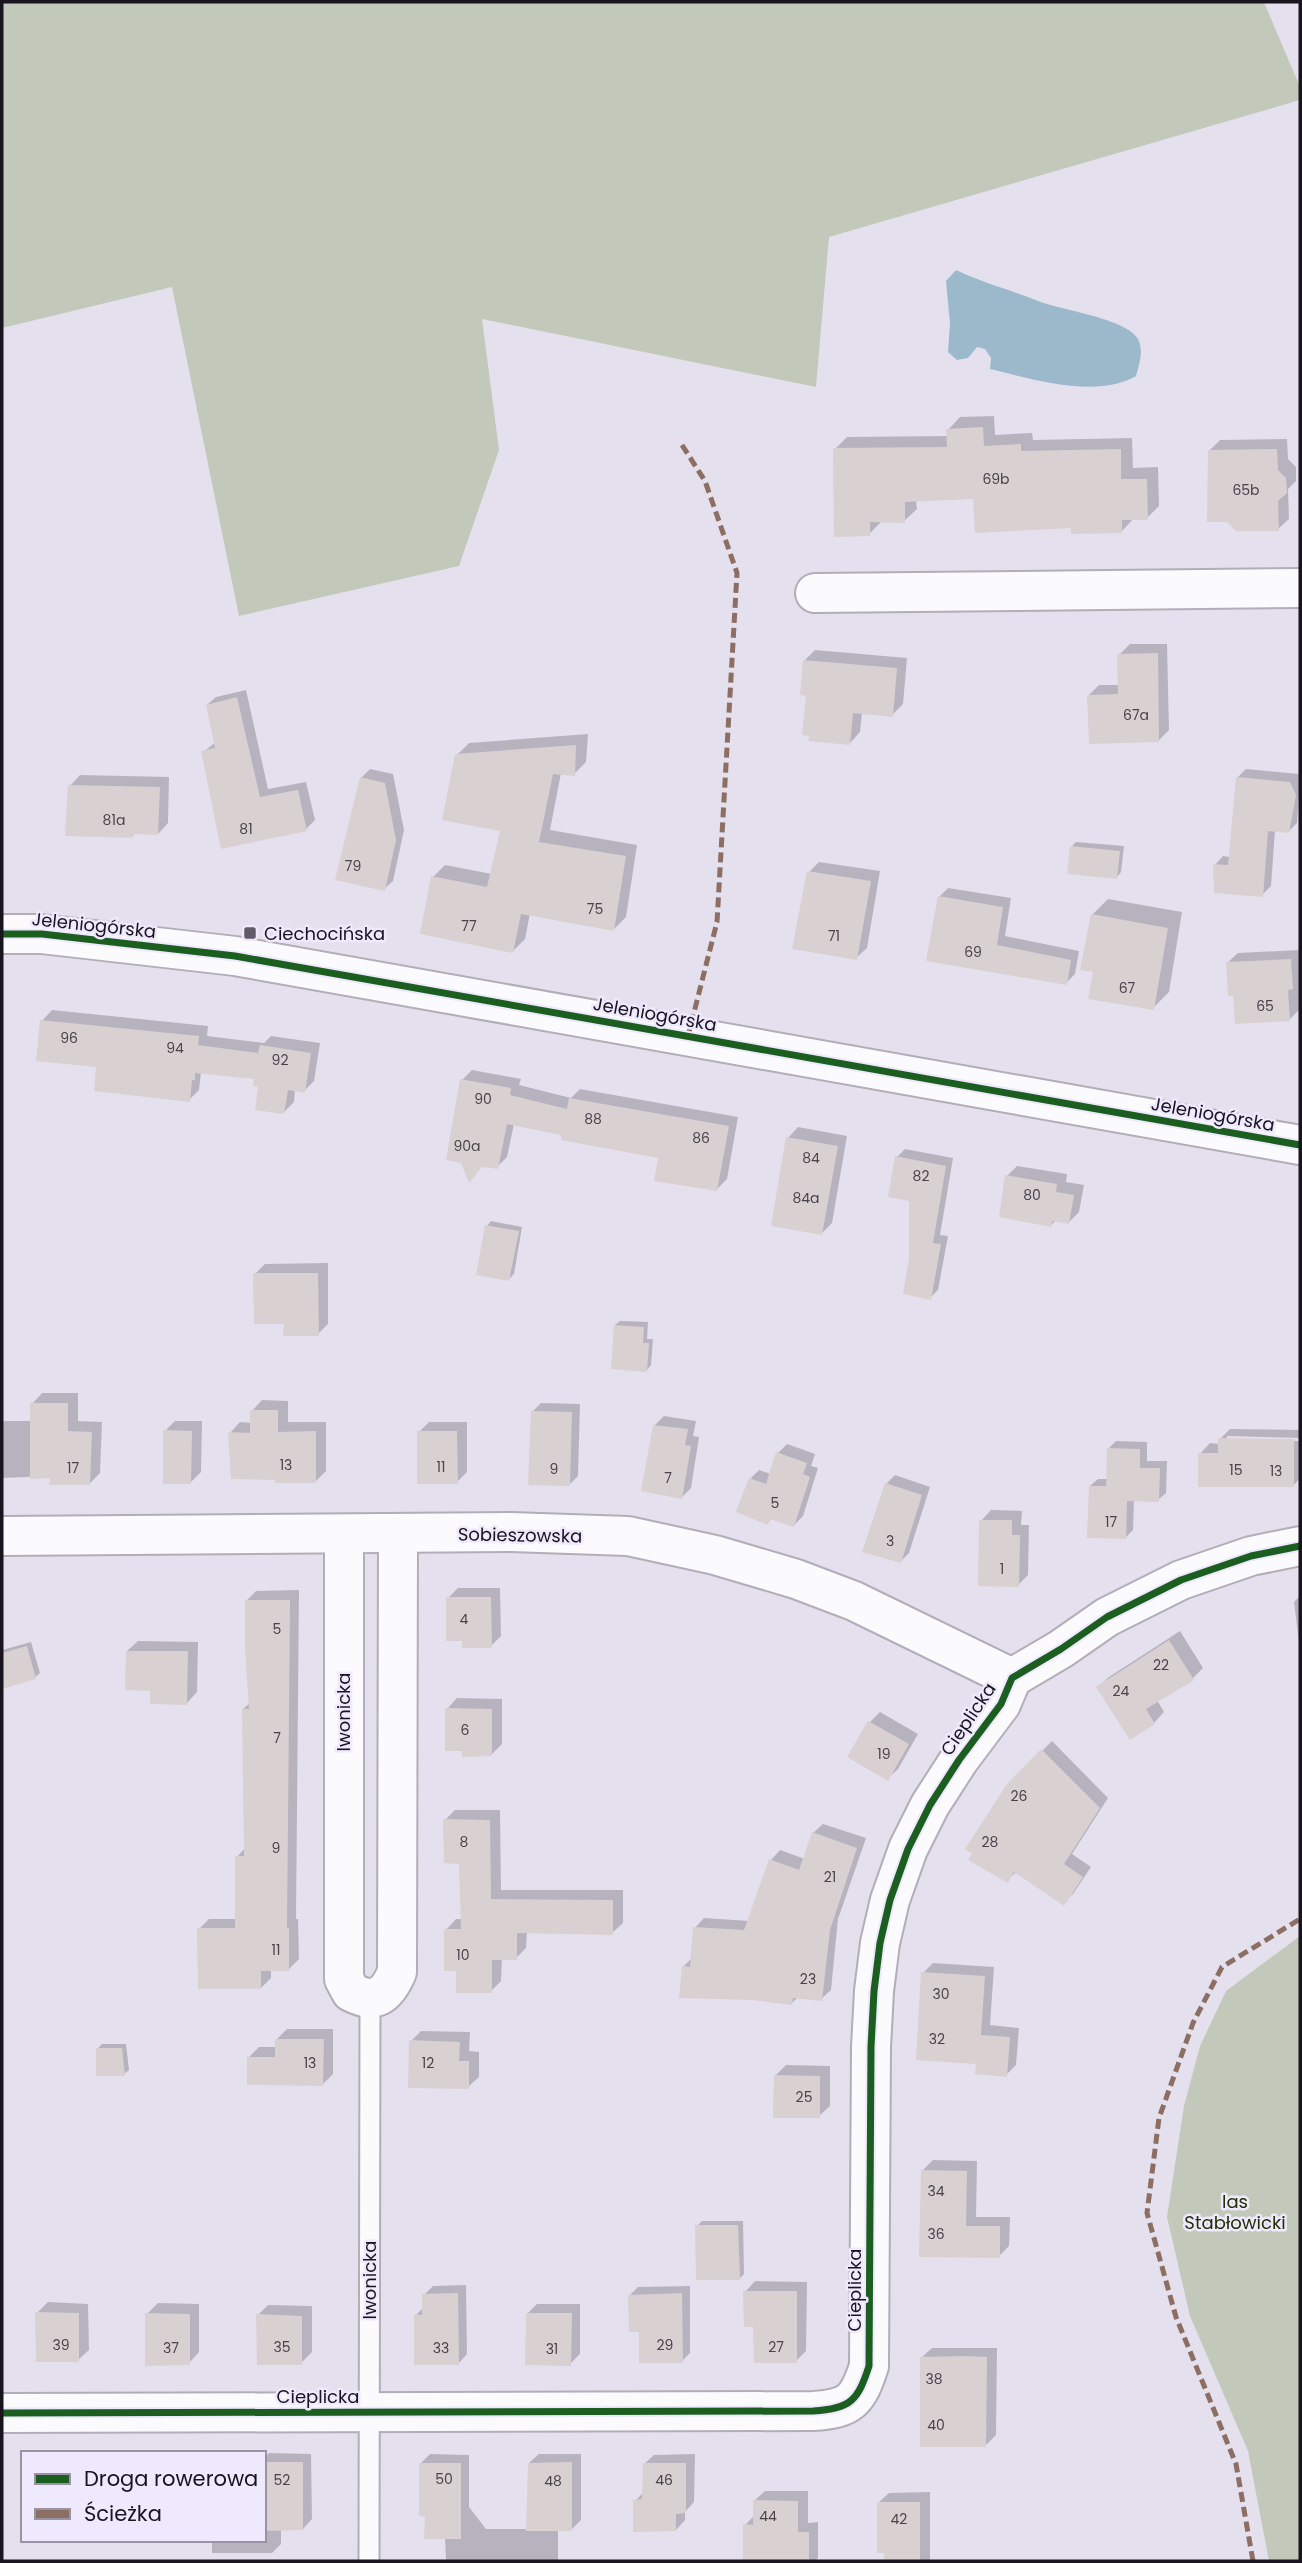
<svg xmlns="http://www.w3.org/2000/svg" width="1302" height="2563" font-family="Poppins,sans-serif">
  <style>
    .green { fill: #c2c9ba }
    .water { fill: #9bb9ca }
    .shadow { fill: #0003 }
    .building { fill: #d9d0d1 }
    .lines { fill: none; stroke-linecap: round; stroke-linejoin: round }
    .service-casing { stroke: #b1adb9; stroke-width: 23 }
    .minor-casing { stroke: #b1adb9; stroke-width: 42 }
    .tertiary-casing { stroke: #b1adb9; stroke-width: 42 }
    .service { stroke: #fbfafc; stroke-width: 19 }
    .minor { stroke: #fbfafc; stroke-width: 38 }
    .tertiary { stroke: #fbfafc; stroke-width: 38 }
    .quiet { stroke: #8d6e63; stroke-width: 5; stroke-dasharray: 10 5; stroke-linecap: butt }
    .cycleway-casing { stroke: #efe9fd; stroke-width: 11 }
    .cycleway { stroke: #1b5e20; stroke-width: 7 }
    .poi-dot { fill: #605c67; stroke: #efe9fd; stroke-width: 2.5 }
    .labels { text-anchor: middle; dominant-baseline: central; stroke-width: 5; stroke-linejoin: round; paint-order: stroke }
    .number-label { font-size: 14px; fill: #48444b }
    .street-label { font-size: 18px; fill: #18151e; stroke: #efe9fd }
    .poi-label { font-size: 18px; fill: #18151e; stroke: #efe9fd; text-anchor: start }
    .park-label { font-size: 18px; fill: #212f02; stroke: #efe9fd }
  </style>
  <rect width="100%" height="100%" fill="#e5e0ee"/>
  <!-- green -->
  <g class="green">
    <path d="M2,2H1264L1300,87V100L829,237L816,387L482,319L499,450L459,566L239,616L172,287L2,328Z"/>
    <path d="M1300,1936V2561H1269L1248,2451L1190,2316L1167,2217L1184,2106L1200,2046L1226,1991Z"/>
  </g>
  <!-- water -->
  <path class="water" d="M956,270C983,283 1011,290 1038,301C1060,310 1126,318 1138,339C1144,351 1139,365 1136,376C1097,399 1032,379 990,369L991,358L985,349L977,347L968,358L957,360L948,352L950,324L946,281Z"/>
  <!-- shadow -->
  <g class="shadow">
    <path d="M994,416L995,435L1032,433L1033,440L1132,438L1133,468L1158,467L1159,506L1147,518H1134L1122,531L1072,527L975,497L916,500L917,509L904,521H882L869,534L835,449L847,437L948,436V430L960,417Z"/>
    <path d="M1287,439L1288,459L1296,467V481L1288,489L1289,519L1278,529L1209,451L1220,440Z"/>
    <path d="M1130,644H1167L1169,730L1159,740L1089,695L1099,685H1120L1119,655Z"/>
    <path d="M815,650L907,658L903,704L892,715L862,712L860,732L850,743L808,695L804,661Z"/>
    <path d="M246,690L268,789L306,782L315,820L306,829L222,847L203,752L216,742L207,705L216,697Z"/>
    <path d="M588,734L586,762L574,774L561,773L550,830L637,845L626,917L614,929L530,913L525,939L513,951L433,877L445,865L492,874L502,830L457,755L469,743Z"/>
    <path d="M370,769L393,774L404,830L393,881L384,889L361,778Z"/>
    <path d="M1246,769L1299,774L1300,777L1297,823L1289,831L1275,830L1271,886L1262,895L1215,865L1223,856L1230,857L1238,777Z"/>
    <path d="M80,775L169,777L168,823L158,834L135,833L132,836L70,786Z"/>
    <path d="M1076,842L1124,846L1121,872L1117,877L1072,846Z"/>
    <path d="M819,862L880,871L867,948L856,958L809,872Z"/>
    <path d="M948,888L1011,898L1005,936L1079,951L1075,974L1066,983L928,960L939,897Z"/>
    <path d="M1108,899L1182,912L1169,992L1153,1008L1095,971L1093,914Z"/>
    <path d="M1300,950L1299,1010L1289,1020L1235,994L1227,963L1238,953Z"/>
    <path d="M52,1010L208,1026L207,1036L264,1043L271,1036L320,1043L314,1081L304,1091L295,1090L294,1102L284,1112L256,1077L201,1072L199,1090L189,1100L98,1066L42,1021Z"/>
    <path d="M472,1070L521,1079L519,1085L571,1098L580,1089L738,1117L727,1179L717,1189L660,1157L514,1124L507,1157L497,1167L462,1080Z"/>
    <path d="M798,1127L847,1136L832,1223L822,1233L788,1138Z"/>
    <path d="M905,1149L953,1158L940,1235L948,1236L938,1290L930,1298L911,1260V1199L897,1157Z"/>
    <path d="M1017,1166L1067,1174L1066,1182L1084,1185L1079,1212L1069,1222L1056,1220L1051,1225L1007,1176Z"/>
    <path d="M491,1221L522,1227L514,1274L509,1279L487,1226Z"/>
    <path d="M328,1263V1324L318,1334L285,1322L255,1274L265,1264Z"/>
    <path d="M620,1321L648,1322L647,1339H653L651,1365L647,1370L615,1325Z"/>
    <path d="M42,1393H78V1421L102,1422L100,1473L90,1483L51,1476L2,1478V1421H32V1404Z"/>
    <path d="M262,1400L288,1401V1422H326V1471L315,1482L230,1433L240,1422L252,1423V1411Z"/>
    <path d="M541,1403L580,1404L578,1476L569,1485L532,1412Z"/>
    <path d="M664,1416L696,1421L693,1436L699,1437L691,1488L682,1497L655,1425Z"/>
    <path d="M175,1421H202L201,1472L191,1482L165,1431Z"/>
    <path d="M429,1422H467V1472L457,1482L419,1432Z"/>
    <path d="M1230,1429L1300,1430V1438L1227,1436V1440L1300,1441V1478L1294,1485L1200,1454L1210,1443L1220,1444V1439Z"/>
    <path d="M1116,1441L1147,1442V1461H1167L1166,1493L1158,1500L1134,1499L1133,1530L1125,1538L1090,1486L1098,1479H1108L1109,1448Z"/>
    <path d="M787,1444L815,1454L811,1466L818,1468L803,1516L794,1525L773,1518L767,1523L750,1479L759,1470L771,1474L778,1453Z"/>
    <path d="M895,1475L930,1487L909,1553L901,1561L886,1484Z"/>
    <path d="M991,1510L1022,1511L1021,1525H1029L1028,1575L1018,1585L981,1521Z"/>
    <path d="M458,1588H500L501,1636L491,1646L464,1640L448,1598Z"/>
    <path d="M299,1590L296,1919H298L299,1959L289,1969H271V1978L261,1988L199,1929L209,1919H237V1857L245,1848L243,1709L251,1702L246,1601L256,1591Z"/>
    <path d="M1300,1596V1650L1294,1602Z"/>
    <path d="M1180,1631L1203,1668L1193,1678L1157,1700L1164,1712L1154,1723L1098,1687L1109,1677Z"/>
    <path d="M138,1641L198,1642L197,1692L187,1703L152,1689L127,1651Z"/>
    <path d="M31,1642L40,1673L35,1677L2,1687V1650Z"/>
    <path d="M457,1698L502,1699V1744L492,1754L463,1749L447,1709Z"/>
    <path d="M880,1712L918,1734L898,1769L887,1779L870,1722Z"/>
    <path d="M1052,1741L1108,1798L1072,1854L1091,1867L1073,1894L1063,1903L1016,1872L1008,1880V1785Z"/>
    <path d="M455,1810H500L501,1890H623V1923L612,1933L527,1931L526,1948L516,1958H502L501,1981L491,1991L458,1970L446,1930L456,1919H462L461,1862L445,1820Z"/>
    <path d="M823,1824L866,1838L838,1919L831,1990L821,1999L798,1997L792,2003L683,1967L693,1957L695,1928L704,1918L749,1921L771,1860L780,1850L805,1859L813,1833Z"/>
    <path d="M933,1963L994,1967L990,2025L1019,2028L1016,2065L1006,2075L978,2063L923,1973Z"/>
    <path d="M287,2029H333V2074L322,2085L249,2057L259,2047H277V2039Z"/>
    <path d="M421,2031L470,2032L469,2051L479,2052V2077L468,2087L411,2041Z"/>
    <path d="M102,2044H126L129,2070L124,2074L97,2049Z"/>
    <path d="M786,2065L830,2066V2106L819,2116L775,2076Z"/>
    <path d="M933,2160L977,2161L976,2217H1010L1009,2246L999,2256L920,2255L922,2171Z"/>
    <path d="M702,2221H743L744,2274L739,2279L697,2226Z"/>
    <path d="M755,2281L807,2282L806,2351L796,2361L755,2326L745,2292Z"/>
    <path d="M466,2285L467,2354L459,2363L416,2315L424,2307V2295L433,2286Z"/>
    <path d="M690,2286V2353L682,2361L630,2295L638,2287Z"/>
    <path d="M48,2302L88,2304L89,2350L78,2360L37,2313Z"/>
    <path d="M158,2303L199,2304V2352L189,2363L147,2314Z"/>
    <path d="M537,2304H580V2354L570,2364L527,2314Z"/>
    <path d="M268,2305L312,2306V2352L301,2363L258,2315Z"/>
    <path d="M932,2348H997L996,2435L986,2445L921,2358Z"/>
    <path d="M269,2453L311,2454L312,2519L303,2529H281V2544L272,2553H212V2540H264V2458Z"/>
    <path d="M430,2454L469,2455V2507L486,2529H528L529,2463L539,2454H581V2520L572,2529H558V2561H446L445,2537L426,2515L421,2463Z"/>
    <path d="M695,2454L694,2502L685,2512V2520L676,2530L635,2501L644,2492V2464L654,2455Z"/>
    <path d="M765,2491H808V2523L818,2522V2558L815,2561H745V2525L754,2516V2501Z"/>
    <path d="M930,2492V2561H885L878,2503L889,2493Z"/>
  </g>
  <!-- building -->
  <g class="building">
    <path d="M983,427L984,446L1021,444V451L1121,449V479H1147L1148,520H1122V533L1071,534V528L975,533L973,499L905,502V523L870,522V536L834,537L833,448L947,447L946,429Z"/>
    <path d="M1277,449L1278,470L1286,478L1287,493L1278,501L1279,531H1236L1227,522H1207L1208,450Z"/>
    <path d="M1158,653L1159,742L1089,744L1087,695L1118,694L1117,654Z"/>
    <path d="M803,660L897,668L893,717L853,713L850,745L808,741L809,736L802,735L806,696L800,695Z"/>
    <path d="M237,697L260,797L298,790L307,831L221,849L201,751L215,748L206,705Z"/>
    <path d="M576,745L575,776L553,774L539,842L626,856L614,931L521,914L513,953L420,934L431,876L487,887L500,831L442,820L455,754Z"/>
    <path d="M360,777L385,783L396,840L385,891L335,880Z"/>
    <path d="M1236,777L1290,782L1296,795L1289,833L1268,831L1263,897L1214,893L1213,864L1228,865Z"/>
    <path d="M68,785L160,787L158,835L132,834L133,838L65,836Z"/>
    <path d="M1070,846L1120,851L1117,879L1067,874Z"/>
    <path d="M807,871L871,881L857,960L792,949Z"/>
    <path d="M938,896L1003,907L997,945L1071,960L1067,985L926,961Z"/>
    <path d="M1091,914L1168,928L1154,1010L1088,999L1093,972L1080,970Z"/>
    <path d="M1291,959L1293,989L1288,990L1290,1021L1235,1024L1233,996H1228L1226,962Z"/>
    <path d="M40,1020L199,1036L198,1045L258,1053L260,1045L311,1053L305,1093L288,1090L284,1114L255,1110L258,1087L253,1086L254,1079L195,1073V1080H192L190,1102L94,1091L96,1067L36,1061Z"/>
    <path d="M460,1079L511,1088L510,1095L567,1109L569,1098L729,1126L717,1191L654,1181L658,1158L561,1140V1135L507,1124L498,1169L482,1167L469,1183L461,1163L446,1160Z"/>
    <path d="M786,1137L838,1146L822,1235L771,1226Z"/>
    <path d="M895,1156L946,1166L933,1243L941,1244L931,1300L903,1294L909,1259V1201L888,1197Z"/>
    <path d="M1005,1175L1057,1184L1056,1192L1074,1195L1069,1224L1052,1221L1051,1227L999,1217Z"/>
    <path d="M485,1225L519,1231L509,1281L476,1275Z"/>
    <path d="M253,1273H318L319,1336H283L284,1324H254Z"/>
    <path d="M614,1325L644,1327L643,1343H649L647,1372L611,1369Z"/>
    <path d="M30,1403H68V1431L92,1432L90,1485H49L50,1478L30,1479Z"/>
    <path d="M250,1410H278V1432L316,1431V1483H275V1480L231,1479L228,1432L250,1433Z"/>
    <path d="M531,1411L572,1412L570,1486L528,1485Z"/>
    <path d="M653,1425L688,1429L685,1445L691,1446L682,1499L641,1491Z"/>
    <path d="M163,1430L192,1431L191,1484H163Z"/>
    <path d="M417,1431H457L458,1484H417Z"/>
    <path d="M1218,1438L1294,1439V1487H1198V1453H1218Z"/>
    <path d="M1107,1448L1140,1449V1468H1160L1159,1502L1127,1501L1126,1539L1087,1538L1089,1486H1106Z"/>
    <path d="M776,1452L807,1463L803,1474L810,1477L794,1527L770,1519L768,1525L736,1512L749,1478L766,1484Z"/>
    <path d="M885,1483L922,1495L901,1563L862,1552Z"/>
    <path d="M979,1520H1012V1535H1020L1019,1587L978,1586Z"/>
    <path d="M446,1597H491L492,1648H462V1641H446Z"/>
    <path d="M245,1600H290L287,1928H289V1971H261V1989H198L197,1928H235V1856H244L242,1709H249L245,1650Z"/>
    <path d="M1169,1640L1194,1680L1146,1709L1155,1724L1130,1740L1096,1687Z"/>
    <path d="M27,1646L36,1679L2,1689V1653Z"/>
    <path d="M126,1651H188L187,1705L150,1704V1691L125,1690Z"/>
    <path d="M445,1708L492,1709V1756L462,1757V1751H445Z"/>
    <path d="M868,1721L909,1744L888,1781L847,1757Z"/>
    <path d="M1041,1749L1100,1808L1064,1864L1083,1877L1064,1906L1014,1872L1008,1883L968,1860L972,1854L965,1849L1007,1784Z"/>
    <path d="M443,1819L490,1820L491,1899L613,1900V1935L517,1933V1960H492V1993H456V1971H444V1929H461L459,1864L444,1863Z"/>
    <path d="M812,1832L857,1848L830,1930L822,2001L793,1998L792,2005L752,2000L679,1998L682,1966L690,1967L693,1927L744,1930L769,1859L799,1870Z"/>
    <path d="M921,1972L985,1976L981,2035L1010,2037L1007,2077L975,2074L976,2064L916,2060Z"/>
    <path d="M275,2039H324L323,2086L247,2085V2057H275Z"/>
    <path d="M409,2040L460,2042L459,2061H469V2089L408,2088Z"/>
    <path d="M96,2048H122L125,2076H96Z"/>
    <path d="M774,2075L820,2076V2118H773Z"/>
    <path d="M921,2170L967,2171L966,2226H1000V2258L919,2257Z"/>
    <path d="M695,2225H738L740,2280H696Z"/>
    <path d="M743,2291H797V2363H754L753,2327H744Z"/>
    <path d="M458,2293L459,2365H414V2314L422,2315V2294Z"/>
    <path d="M682,2293L683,2363H639V2332H629L628,2295Z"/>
    <path d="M35,2312L79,2313V2362H36Z"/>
    <path d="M145,2313L190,2314V2365L145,2366Z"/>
    <path d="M526,2313H572L571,2366L525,2365Z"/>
    <path d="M256,2314L302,2316V2365H257Z"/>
    <path d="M966,2356L987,2357L986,2447H920V2357Z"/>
    <path d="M264,2462H303V2530L264,2531Z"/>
    <path d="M572,2462V2531H526L528,2463Z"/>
    <path d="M419,2463H461V2539H424L425,2517L419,2516Z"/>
    <path d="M643,2463H686V2513L676,2514V2531L633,2532V2500L642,2499Z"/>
    <path d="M753,2500L798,2501V2532H809V2561H743V2524L753,2525Z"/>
    <path d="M877,2502H920V2561H884V2553H877Z"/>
  </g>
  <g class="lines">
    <!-- service casing -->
    <g class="service-casing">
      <path id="service" d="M369,2561L370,1998"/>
    </g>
    <!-- minor casing -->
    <g class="minor-casing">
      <g id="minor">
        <path d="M815,593L1300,588"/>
        <path d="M344,1535V1979L351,1992C376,2005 387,1995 397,1972L398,1535"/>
        <path d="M2,1536L511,1532L628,1536L715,1555L796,1579L854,1601L1012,1678"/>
        <path d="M2,2413L813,2411C851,2409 858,2400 869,2366L871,2047L874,1991L880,1943L890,1900L908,1849L930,1805L959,1760L1001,1704L1012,1678L1061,1649L1107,1617L1181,1580L1251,1556L1300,1546"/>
      </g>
    </g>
    <!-- tertiary casing -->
    <g class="tertiary-casing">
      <path id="tertiary" d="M2,934H42L235,956L1300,1145"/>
    </g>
    <!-- service -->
    <use href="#service" class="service"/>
    <!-- minor -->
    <use href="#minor" class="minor"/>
    <!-- tertiary -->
    <use href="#tertiary" class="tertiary"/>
    <!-- quiet -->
    <g class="quiet">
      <path d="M682,445L705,481L737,573L717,922L688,1036"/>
      <path d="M1253,2561L1236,2464L1176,2317L1147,2213L1159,2118L1193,2023L1222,1967L1300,1919"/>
    </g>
    <!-- cycleway casing -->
    <g class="cycleway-casing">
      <g id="cycleway">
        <path d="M2,934H42L235,956L1300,1145"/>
        <path d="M2,2413L813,2411C851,2409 858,2400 869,2366L871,2047L874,1991L880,1943L890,1900L908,1849L930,1805L959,1760L1001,1704L1012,1678L1061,1649L1107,1617L1181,1580L1251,1556L1300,1546"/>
      </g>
    </g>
    <!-- cycleway -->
    <use href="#cycleway" class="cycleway"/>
  </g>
  <!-- markers -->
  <rect class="poi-dot" x="243" y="926" width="14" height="14" rx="3.5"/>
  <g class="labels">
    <!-- number labels -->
    <g class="number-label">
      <text x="996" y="479">69b</text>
      <text x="1246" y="490">65b</text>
      <text x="1136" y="715">67a</text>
      <text x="114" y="820">81a</text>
      <text x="246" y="829">81</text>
      <text x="353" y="866">79</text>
      <text x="595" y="909">75</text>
      <text x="469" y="926">77</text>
      <text x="834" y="936">71</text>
      <text x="973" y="952">69</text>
      <text x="1127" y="988">67</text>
      <text x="1265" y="1006">65</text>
      <text x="69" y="1038">96</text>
      <text x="175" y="1048">94</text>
      <text x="280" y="1060">92</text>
      <text x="483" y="1099">90</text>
      <text x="593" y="1119">88</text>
      <text x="701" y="1138">86</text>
      <text x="467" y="1146">90a</text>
      <text x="811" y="1158">84</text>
      <text x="921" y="1176">82</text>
      <text x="1032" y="1195">80</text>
      <text x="806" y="1198">84a</text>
      <text x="286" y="1465">13</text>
      <text x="441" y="1467">11</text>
      <text x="73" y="1468">17</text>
      <text x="554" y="1469">9</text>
      <text x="1236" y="1470">15</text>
      <text x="1276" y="1471">13</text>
      <text x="668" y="1478">7</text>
      <text x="775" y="1503">5</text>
      <text x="1111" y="1522">17</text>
      <text x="890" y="1541">3</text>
      <text x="1002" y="1569">1</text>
      <text x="464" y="1619">4</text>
      <text x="277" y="1629">5</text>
      <text x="1161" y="1665">22</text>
      <text x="1121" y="1691">24</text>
      <text x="465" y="1730">6</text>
      <text x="277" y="1738">7</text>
      <text x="884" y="1754">19</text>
      <text x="1019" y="1796">26</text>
      <text x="464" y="1842">8</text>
      <text x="990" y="1842">28</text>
      <text x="276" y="1848">9</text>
      <text x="830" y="1877">21</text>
      <text x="276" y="1950">11</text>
      <text x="463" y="1955">10</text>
      <text x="808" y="1979">23</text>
      <text x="941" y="1994">30</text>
      <text x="937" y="2039">32</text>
      <text x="310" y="2063">13</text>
      <text x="428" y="2063">12</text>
      <text x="804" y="2097">25</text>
      <text x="936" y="2191">34</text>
      <text x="936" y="2234">36</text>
      <text x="61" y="2345">39</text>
      <text x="665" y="2345">29</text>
      <text x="282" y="2347">35</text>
      <text x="776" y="2347">27</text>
      <text x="171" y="2348">37</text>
      <text x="441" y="2348">33</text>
      <text x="552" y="2349">31</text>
      <text x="934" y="2379">38</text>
      <text x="936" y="2425">40</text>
      <text x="444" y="2479">50</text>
      <text x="282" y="2480">52</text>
      <text x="664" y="2480">46</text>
      <text x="553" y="2481">48</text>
      <text x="768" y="2516">44</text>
      <text x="899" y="2519">42</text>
    </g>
    <!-- street labels -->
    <g class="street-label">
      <text transform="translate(94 925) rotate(6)">Jeleniogórska</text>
      <text transform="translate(655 1014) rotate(10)">Jeleniogórska</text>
      <text transform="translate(1213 1114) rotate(10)">Jeleniogórska</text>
      <text transform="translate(520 1535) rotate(1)">Sobieszowska</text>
      <text transform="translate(343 1712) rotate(-90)">Iwonicka</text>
      <text transform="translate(968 1719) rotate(-56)">Cieplicka</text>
      <text transform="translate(369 2280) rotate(-90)">Iwonicka</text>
      <text transform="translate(854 2290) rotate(-90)">Cieplicka</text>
      <text x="318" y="2396">Cieplicka</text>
    </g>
    <!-- poi labels -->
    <g class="poi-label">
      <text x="264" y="933">Ciechocińska</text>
    </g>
    <!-- park labels -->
    <g class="park-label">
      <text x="1235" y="2201">las<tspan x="1235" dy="21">Stabłowicki</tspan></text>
    </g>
  </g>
  <!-- border -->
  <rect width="1302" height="2563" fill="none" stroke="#18151e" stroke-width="7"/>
  <!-- legend -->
  <rect x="21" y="2451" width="245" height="91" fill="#efe9fd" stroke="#9994a4" stroke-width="2"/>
  <rect x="35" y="2474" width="35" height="10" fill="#1b5e20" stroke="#9994a4" stroke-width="2"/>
  <text x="84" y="2486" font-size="21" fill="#18151e">Droga rowerowa</text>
  <rect x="35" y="2509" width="35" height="10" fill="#8d6e63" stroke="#9994a4" stroke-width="2"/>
  <text x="84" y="2521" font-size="21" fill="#18151e">Ścieżka</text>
</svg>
